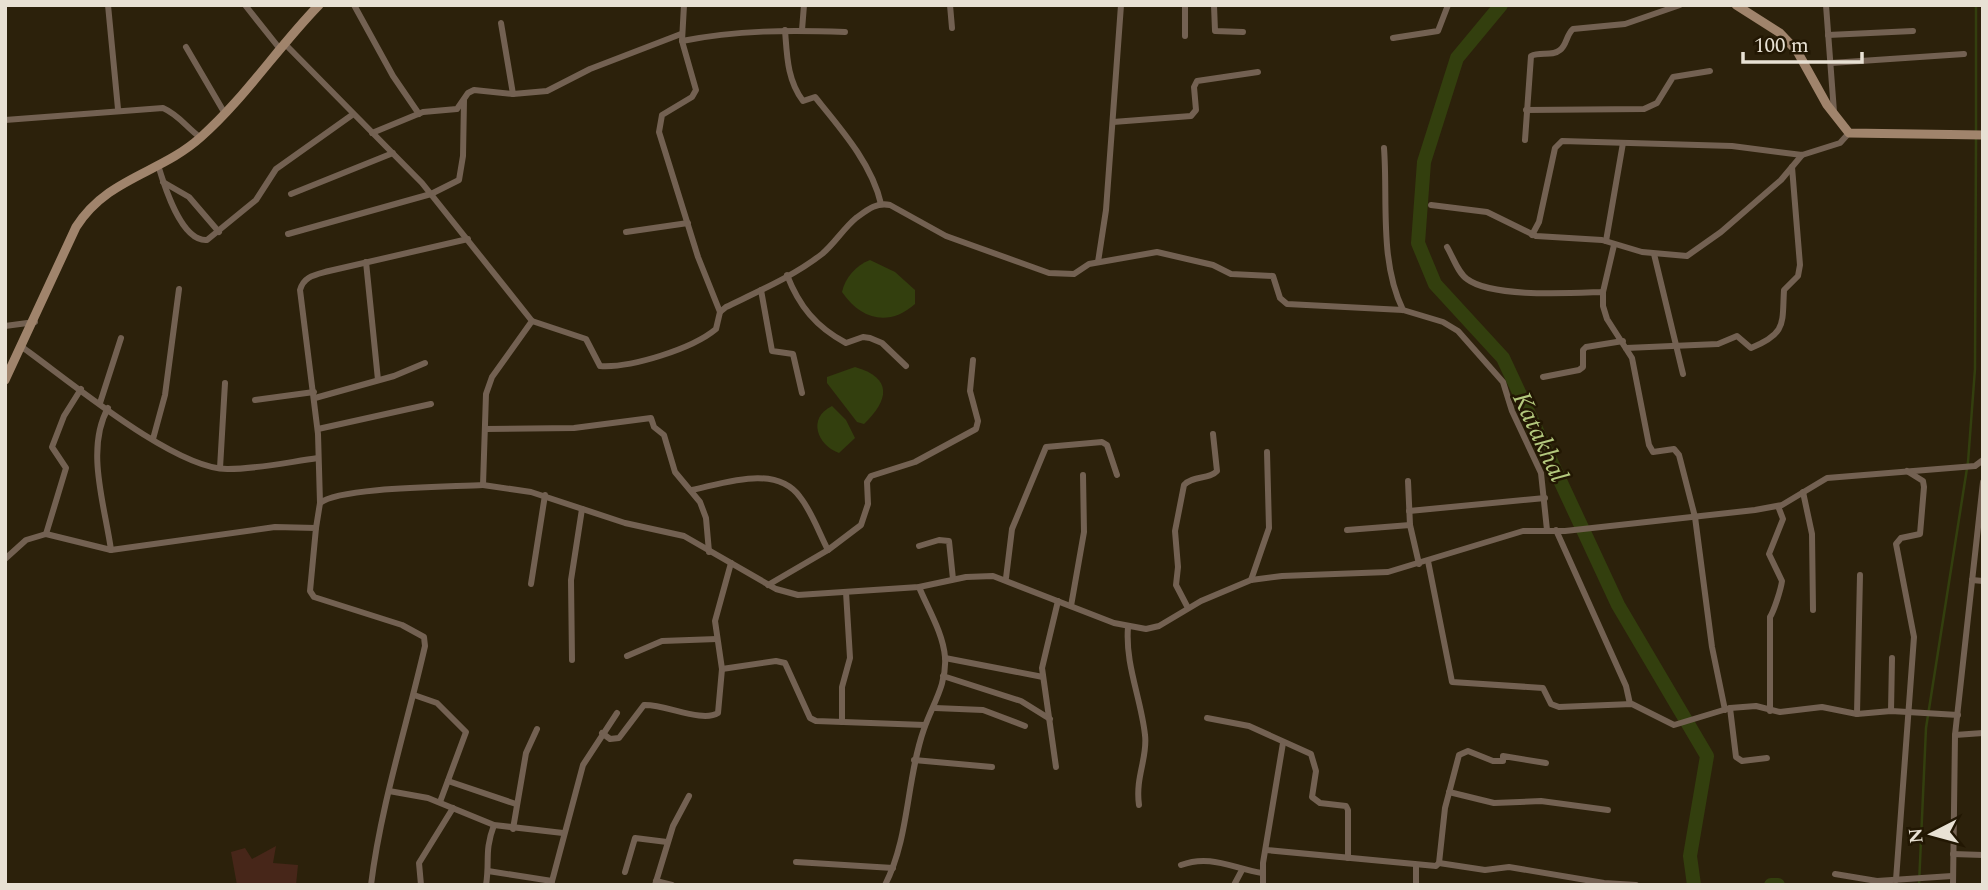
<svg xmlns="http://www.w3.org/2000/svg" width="1988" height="890" font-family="Spectral,serif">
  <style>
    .green { fill: #472619 }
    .water { fill: #333f0e }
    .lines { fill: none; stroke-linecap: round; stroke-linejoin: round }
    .stream { stroke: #333f0e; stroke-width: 2.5 }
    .river { stroke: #333f0e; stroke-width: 14 }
    .street { stroke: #736152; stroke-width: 6 }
    .secondary { stroke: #a0846c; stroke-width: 9 }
    .labels { text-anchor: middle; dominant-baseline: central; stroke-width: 5; stroke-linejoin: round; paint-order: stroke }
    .water-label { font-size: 26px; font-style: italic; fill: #b4c97e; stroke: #221703 }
  </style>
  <rect width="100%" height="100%" fill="#2c210b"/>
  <!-- green -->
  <path class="green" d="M276,846L273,863L298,865L296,885H237L231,852L245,848L252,859Z"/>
  <!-- water -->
  <g class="water">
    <path d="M870,260L895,272L915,290V304C889,327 861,320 842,292C845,278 856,265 870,260Z"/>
    <path d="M855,367C893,378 889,400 864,424L857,422L827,383V377Z"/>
    <path d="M832,406L846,420L855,438L839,453C817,445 807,418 832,406Z"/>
  </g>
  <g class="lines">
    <!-- stream -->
    <g class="stream">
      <path d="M1976,131V5"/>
      <path d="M1919,885L1926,728L1968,462L1975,369L1976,138"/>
    </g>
    <!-- river -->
    <g class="river">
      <path d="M1501,5L1457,58L1424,162L1418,243L1435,284L1503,358L1618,605L1707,756L1690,856L1694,885"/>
      <path d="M1771,885H1778"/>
    </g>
    <!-- street -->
    <g class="street">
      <path d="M108,5L118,109"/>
      <path d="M245,5L280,49"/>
      <path d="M354,5L393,76L419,114"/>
      <path d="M684,5L682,41L696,90L692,97L662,115L659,132L698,257L720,312"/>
      <path d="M950,5L952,28"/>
      <path d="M1185,5V36"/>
      <path d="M1214,5L1215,31L1243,32"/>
      <path d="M1826,5L1834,112"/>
      <path d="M501,23L513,94"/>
      <path d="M785,30C787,55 787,80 803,101L815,97C841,129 872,164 881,204"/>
      <path d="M802,30L804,5"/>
      <path d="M1828,35L1913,31"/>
      <path d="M1393,38L1438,31L1448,5"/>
      <path d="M682,41C737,30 789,30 845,32"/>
      <path d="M284,43L422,183L532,321L492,377L486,394L483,485C451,487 340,487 320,503L316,528"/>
      <path d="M186,47L224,112"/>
      <path d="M1831,63L1964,54"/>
      <path d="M1526,110L1644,109L1657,103L1673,77L1710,71"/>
      <path d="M5,120L163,108C179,115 186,127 201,138"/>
      <path d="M1113,122L1191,116L1196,110L1194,87L1197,81L1258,72"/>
      <path d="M372,133L423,112L457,109L468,93L474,90L513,94L547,91L590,69L681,34"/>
      <path d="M1525,140L1531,56C1540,51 1552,57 1560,50C1567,45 1566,35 1573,29L1625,24L1680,5"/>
      <path d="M1384,148C1388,200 1379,261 1403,310"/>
      <path d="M158,165C164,185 181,242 207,240L256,200L276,169L352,115"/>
      <path d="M163,182L189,197L219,232"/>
      <path d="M291,194L393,153"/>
      <path d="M1431,205L1487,212L1536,236L1602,240L1642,252L1687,256L1721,232L1781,180L1802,155"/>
      <path d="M626,232L688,223"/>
      <path d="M288,234L431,194L459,180L463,156L464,100"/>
      <path d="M1532,235L1539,222L1555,148L1562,141L1732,146L1802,155L1840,143L1849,133"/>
      <path d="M1606,241L1623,143"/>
      <path d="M1614,245L1603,292V306L1607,319L1632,358L1649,445L1653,452L1674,449L1679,455L1695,517L1712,647L1725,710"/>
      <path d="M1447,247C1453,257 1458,273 1467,279C1492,298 1571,293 1603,292"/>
      <path d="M1654,254L1683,374"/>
      <path d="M366,262L378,380"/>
      <path d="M1098,262L1106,210L1121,5"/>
      <path d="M787,275C799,306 816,327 846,343L863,337L870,338L882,343L906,366"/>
      <path d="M761,290L772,351L793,354L802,393"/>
      <path d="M532,321L586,339L600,366C631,368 692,349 716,329L720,312L726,307C759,291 794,276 822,254C835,243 843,229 856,218C867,210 876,202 890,205L946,236L1049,273L1074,274L1089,264L1157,252L1213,265L1231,274L1273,276L1280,298L1287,304L1403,310L1443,322L1458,331L1503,382L1512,411L1541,473L1547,530"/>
      <path d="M5,326L35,322"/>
      <path d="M22,347C67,379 175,470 228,469C258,469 289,462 318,458"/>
      <path d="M1626,348L1718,344L1737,336L1751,348C1787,333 1782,324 1784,290L1798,276L1800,265L1792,167"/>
      <path d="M1543,377L1579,370L1583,367V350L1586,347L1623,341"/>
      <path d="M315,398L394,376L425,363"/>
      <path d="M255,400L314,392"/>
      <path d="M100,403L121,338"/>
      <path d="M108,408C85,449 105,506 111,550"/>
      <path d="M318,429L431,404"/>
      <path d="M485,429L574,428L651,418L654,427L664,435L675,472L700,502L706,518L709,552"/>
      <path d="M153,439L165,395L179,289"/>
      <path d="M220,468L225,383"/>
      <path d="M1408,481L1410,525L1419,564"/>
      <path d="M483,485L531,492L625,523L684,536L776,589L798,595L919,587L966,577L993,576L1114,623L1146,629L1159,626L1201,601L1251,580L1282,576L1388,572L1523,531H1565L1755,510L1782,505L1827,478L1975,466L1983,460"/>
      <path d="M692,490C725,483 776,464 800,497C812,512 819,533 828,550"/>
      <path d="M1803,492L1812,534L1813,610"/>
      <path d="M320,503L318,434L300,290C304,276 315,275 329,271L468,239"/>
      <path d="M1409,511L1545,498"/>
      <path d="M1347,530L1410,525"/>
      <path d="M1556,530L1626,686L1630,704"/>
      <path d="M46,534L66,468L52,447L64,416L81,389"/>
      <path d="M919,546L939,540L949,541L953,579"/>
      <path d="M5,559L26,540L46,534L111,550L275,527L316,528L310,591L314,597L402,625L424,637L425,646C407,725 381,804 371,885"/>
      <path d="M1428,561L1452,682L1543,688L1551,704L1559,707L1632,704L1674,725L1730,708L1756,706L1780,712L1822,707L1857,714L1891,711L1958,715"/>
      <path d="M1006,578L1012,529L1046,447L1102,442L1107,445L1117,475"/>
      <path d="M1251,580L1269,528L1267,452"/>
      <path d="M1972,580L1983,581"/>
      <path d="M531,584L545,495"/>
      <path d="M768,585L828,550L861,525L868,504L867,482L871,476L915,462L976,429L978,421L970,391L973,360"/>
      <path d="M1071,606L1084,532L1083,475"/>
      <path d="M1188,608L1176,585L1178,567L1175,531L1184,485C1193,475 1209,480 1217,471L1213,434"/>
      <path d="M1128,627C1125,665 1141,698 1145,735C1148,757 1135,777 1139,805"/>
      <path d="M627,656L662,641L717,639"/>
      <path d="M945,658L1043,677"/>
      <path d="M572,660L571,580L582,509"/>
      <path d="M722,669L776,661L785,663L810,718L816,721L925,725"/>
      <path d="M943,676L1021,701L1050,719"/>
      <path d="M414,695L437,703L466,732L440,802"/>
      <path d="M935,708L983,710L1025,726"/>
      <path d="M1730,708L1736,757L1742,761L1767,758"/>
      <path d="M1770,711V617C1774,611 1781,589 1782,581L1769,554L1783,519L1778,506"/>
      <path d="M1891,711L1892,658"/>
      <path d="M1857,714L1860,575"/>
      <path d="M1207,718L1249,726L1311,754L1316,771L1312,797L1320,803L1346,806L1348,810V858"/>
      <path d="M842,722V687L850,658L846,592"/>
      <path d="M602,733L610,739L619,738L644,705C665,704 702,723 718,713L722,669L715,621L731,563"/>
      <path d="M1955,735L1983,733"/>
      <path d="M914,760L992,767"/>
      <path d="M1056,767L1042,668L1058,601"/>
      <path d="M448,781L516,804"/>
      <path d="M389,791L428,798L494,825L563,833"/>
      <path d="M1449,792L1494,803L1541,801L1608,810"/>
      <path d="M513,829L526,753L537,729"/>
      <path d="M1266,850L1436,866L1439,863L1445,808L1459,755L1468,751L1493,761H1503V756L1546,763"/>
      <path d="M1953,854L1983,855"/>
      <path d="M796,862L893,868"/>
      <path d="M1439,863L1485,870L1509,867L1604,883L1636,885"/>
      <path d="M1181,865C1210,854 1232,868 1262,873"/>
      <path d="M488,871L552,881"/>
      <path d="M625,872L635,838L667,842"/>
      <path d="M1835,874L1877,881L1952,876"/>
      <path d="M1896,880L1914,637L1896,544L1901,538L1920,534L1924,487L1923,481L1907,471"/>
      <path d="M656,881L672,885"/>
      <path d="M421,885L419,863L453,808"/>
      <path d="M486,885C490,860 484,852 494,825"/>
      <path d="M551,885L583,765L617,713"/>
      <path d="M655,885L673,826L689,796"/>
      <path d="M885,885C910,836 906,780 924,729C932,705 947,685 945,657C943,633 928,609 919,587"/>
      <path d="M1234,885L1242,870"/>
      <path d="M1263,885V863L1283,743"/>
      <path d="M1416,885V865"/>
      <path d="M1953,885L1955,735L1983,482"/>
    </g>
    <!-- secondary -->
    <g class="secondary">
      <path d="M1736,5L1780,33L1797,51L1827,105L1849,133L1983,135"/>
      <path d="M5,380L76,227C108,177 160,174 201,137C245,98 278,47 319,5"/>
    </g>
  </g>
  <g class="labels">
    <!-- water labels -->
    <g class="water-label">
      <text transform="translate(1540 437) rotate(65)">Katakhal</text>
    </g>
  </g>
  <!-- border -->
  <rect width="1988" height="890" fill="none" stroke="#e8e1d4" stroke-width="14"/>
  <!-- north arrow -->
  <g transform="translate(1932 834) rotate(264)" stroke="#221703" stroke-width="5" paint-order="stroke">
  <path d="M0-5L12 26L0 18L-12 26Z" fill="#e8e1d4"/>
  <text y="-10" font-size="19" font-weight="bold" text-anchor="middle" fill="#e8e1d4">N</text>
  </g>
  <!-- scale -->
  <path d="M1743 52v10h119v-10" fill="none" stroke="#e8e1d4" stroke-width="3.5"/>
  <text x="1754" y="52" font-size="21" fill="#e8e1d4" stroke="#221703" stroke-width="5" paint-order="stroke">100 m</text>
</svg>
